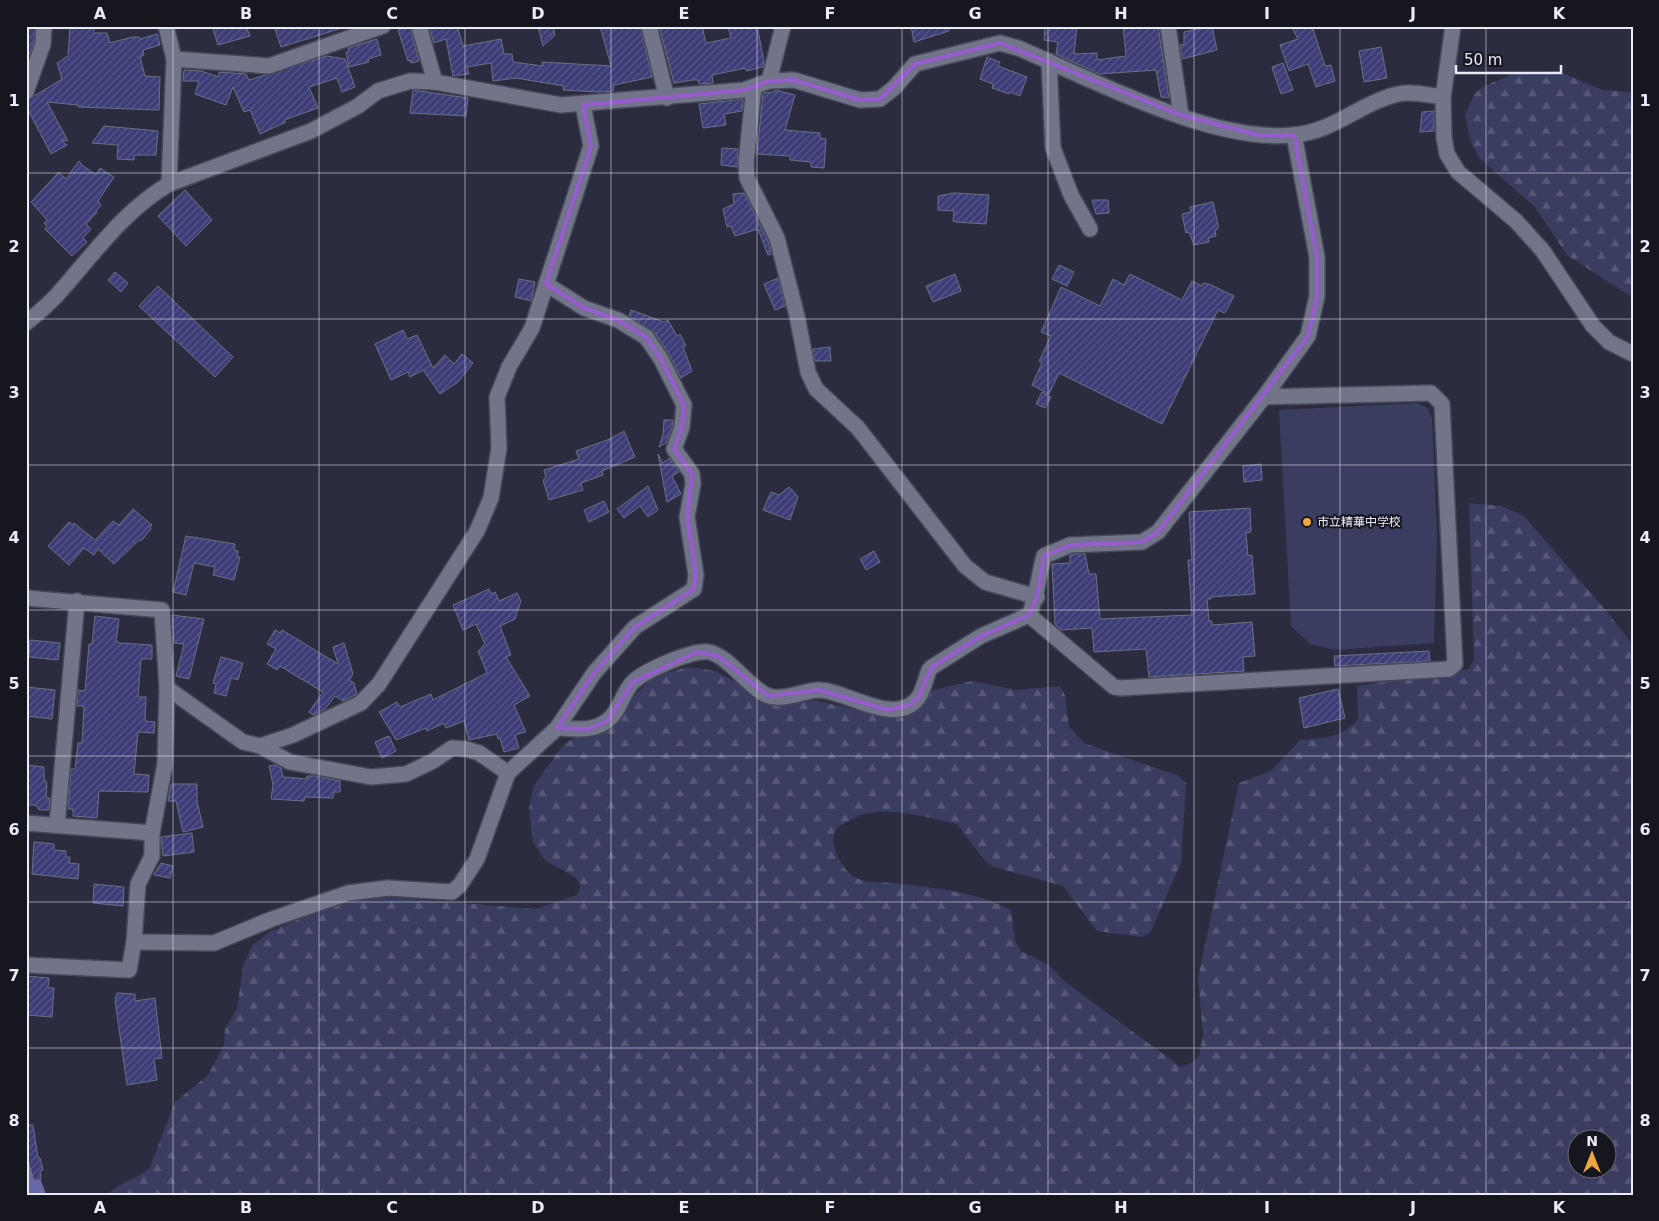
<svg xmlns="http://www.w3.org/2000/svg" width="1659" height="1221" font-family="'DejaVu Sans','Noto Sans JP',sans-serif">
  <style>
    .forest { fill: url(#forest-firs); fill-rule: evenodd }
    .park { fill: #3a3c60 }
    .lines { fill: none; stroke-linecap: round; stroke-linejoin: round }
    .river { stroke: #6668a7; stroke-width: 25 }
    .building { fill: url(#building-hatch); stroke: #6d6f85 }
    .minor-casing { stroke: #474858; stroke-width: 18 }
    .minor { stroke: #72748a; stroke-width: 15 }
    .marked { fill: none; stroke: #975ccd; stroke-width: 4; stroke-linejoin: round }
    .grid { fill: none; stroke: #eaebf8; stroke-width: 1; stroke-opacity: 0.55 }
    .poi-dot { fill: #f0a63f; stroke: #15161e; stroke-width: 2 }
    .labels { text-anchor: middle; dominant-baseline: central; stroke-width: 4; stroke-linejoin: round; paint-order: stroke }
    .poi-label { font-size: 12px; fill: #eaebf8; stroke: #15161e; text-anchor: start }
    .neatline { fill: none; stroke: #eaebf8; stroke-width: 2 }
    .grid-label { font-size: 16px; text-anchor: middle; font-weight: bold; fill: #eaebf8 }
  </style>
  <defs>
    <pattern id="forest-firs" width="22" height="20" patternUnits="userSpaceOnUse" patternTransform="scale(1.25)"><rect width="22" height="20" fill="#3a3c60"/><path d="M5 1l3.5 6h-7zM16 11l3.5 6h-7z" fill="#575878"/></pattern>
    <pattern id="building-hatch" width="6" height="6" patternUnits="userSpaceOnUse" patternTransform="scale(1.25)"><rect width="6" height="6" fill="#3c3c77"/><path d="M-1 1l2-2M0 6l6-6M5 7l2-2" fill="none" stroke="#58588b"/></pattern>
  </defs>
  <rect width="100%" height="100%" fill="#2b2c3f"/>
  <!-- forest -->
  <g class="forest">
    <path d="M1557,71L1603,90L1633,92V298L1567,255L1535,207L1479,158L1470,139L1465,115L1474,95L1482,87L1513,74Z"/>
    <path d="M1469,503L1501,506L1524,516L1608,613L1633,645V1195H108C119,1181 138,1180 150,1167L175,1102L208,1075L224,1045L225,1029L237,1009L243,966L252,946L269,932L343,900L387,897L536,909L577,895L581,886L575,877L545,860L533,842L529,809L533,787L564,744L612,717L654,676L688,667L715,671L764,697L818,701L876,714L917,704L933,690L972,681L1016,690L1060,686L1065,695L1069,726L1084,743L1179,776L1186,783L1181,863L1150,933L1141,937L1097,931L1063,886L994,867L985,861L957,824C930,818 883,804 856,817C849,821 839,824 835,832C829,846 843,871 856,878C865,883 883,882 894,883C935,888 974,891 1011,910L1015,941L1021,951L1049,965L1065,982L1181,1067L1191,1063L1199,1056L1203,1035L1198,978L1239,783L1271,771L1300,740C1323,738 1342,738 1358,719L1357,686L1469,669L1474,659ZM1576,1138H1606V1168H1576Z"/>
  </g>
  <!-- park -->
  <path class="park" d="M1417,403L1427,408L1432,418L1437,536L1434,643L1334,650L1310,644L1291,626L1279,410Z"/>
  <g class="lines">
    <!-- river -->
    <path class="river" d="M26,1176L33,1195"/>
  </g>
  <!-- building -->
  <g class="building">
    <path d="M26,26H35L34,42L26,63Z"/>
    <path d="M70,26H94V33H107L110,43L132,37H139L140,39L157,34L160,45L143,50L144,55L140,57L145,76L160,77L159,110L78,107V105L47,102L68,141L61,140L67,145L51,154L26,106V101L62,79L57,63L68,56Z"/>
    <path d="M212,26H246L250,36L218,45Z"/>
    <path d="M274,26H338L339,29L281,47Z"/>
    <path d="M429,26H457L463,46L501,39L504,54H512L513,62L543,66L542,62L611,66L600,26H640L652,77L614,85L613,91L600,92L563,90L564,86L516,78L493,81L491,63L467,67L469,74L453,76L446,39L434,43Z"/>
    <path d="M538,26H553L555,35L543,46Z"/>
    <path d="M659,26H702L706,43L731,38L728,26H757L764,61L763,67L746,71V68L712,75L713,83L699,84L698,80H692L674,83Z"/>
    <path d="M911,26H948L949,31L914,42Z"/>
    <path d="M1045,26H1077L1074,54L1097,53V60L1126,56L1123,26H1158L1169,98L1161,97L1156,70L1099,74L1056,54L1058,42L1044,40Z"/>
    <path d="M1212,26L1217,50L1182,59L1180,45L1184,44V32Z"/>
    <path d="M1291,26H1312L1325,66L1331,65L1335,81L1316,87L1308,64L1289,71L1280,45L1298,39Z"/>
    <path d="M410,27L419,61L411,63V60L408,61L398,30Z"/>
    <path d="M377,39L381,55L368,59L369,62L349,67L346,52H349L348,48Z"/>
    <path d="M1381,47L1387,78L1364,82L1359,51Z"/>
    <path d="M327,56L345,59L355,87L342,92L337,78L309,87L318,108L284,120L286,122L260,134L250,110L244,112L233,87L226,105L195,94L199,81H183L184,70L201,71L219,77V72L246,74L249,80Z"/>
    <path d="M987,57L1000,62L998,66L1027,77L1020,96L1010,92L1009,94L992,88L993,84L980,79Z"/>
    <path d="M1283,63L1293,90L1281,94L1272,67Z"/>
    <path d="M413,90L468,98L466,116L410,113Z"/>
    <path d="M775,90L795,95L785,130L820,133V138L826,139L824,168L811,167V162L790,160V156L757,154L763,93L774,92Z"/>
    <path d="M743,99L742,111L724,114L726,125L703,128L699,104Z"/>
    <path d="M1434,111V131L1420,132L1422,112Z"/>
    <path d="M104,126L158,131L156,155H134V160L117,159L118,145L92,143Z"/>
    <path d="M722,148L738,149L737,167L721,165Z"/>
    <path d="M79,161L82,165L96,175L100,168L114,177L98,201L101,205L96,211L97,212L86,224L91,229L83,238L87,242L72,256L45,229L47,226L44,223L47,220L31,202L59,172L66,179Z"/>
    <path d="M185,190L212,220L186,246L158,216Z"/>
    <path d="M744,193L768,241L771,254L768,255L758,229L735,236L731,226L727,227L723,209L734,204L733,194Z"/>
    <path d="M954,193L989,195L986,224L956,222L953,221L954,211L938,210V196Z"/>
    <path d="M1092,200H1108L1109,213L1096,214Z"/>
    <path d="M1213,202L1218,224V229L1215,230L1216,236L1208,238L1209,242L1194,245L1189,232L1186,233L1182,214L1191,212L1190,207Z"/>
    <path d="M1059,265L1074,272L1067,286L1052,279Z"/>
    <path d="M115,272L128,283L121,292L108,280Z"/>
    <path d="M955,274L961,291L933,302L926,286Z"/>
    <path d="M1130,274L1182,300L1192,281L1202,286L1203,283L1209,284L1234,296L1226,311L1224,313L1218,310L1162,424L1059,373L1049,394L1032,385L1042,363L1039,361L1051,336L1041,332L1061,287L1100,306L1113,279L1124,285Z"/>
    <path d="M778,278L785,306L775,310L764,284Z"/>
    <path d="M519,279L535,282L531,301L515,297Z"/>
    <path d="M158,286L233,357L215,377L139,306Z"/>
    <path d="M631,310L664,322L668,320L677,336L680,334L686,346L683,347L692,371L681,378L669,354L654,332L629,316Z"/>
    <path d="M403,330L407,339L417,335L433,368L445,355L454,364L462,354L473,363L458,382L440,394L423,370L410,377L408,372L391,380L375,344Z"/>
    <path d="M830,347L831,361H815L813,349Z"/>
    <path d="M1042,392L1051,397L1045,408L1036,404Z"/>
    <path d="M664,420H673V425L666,443L659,447L663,435Z"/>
    <path d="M624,431L635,457L602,471L603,475L581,483L583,490L549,500L543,480L546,478L544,470L579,459L576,451L610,439Z"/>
    <path d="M658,454L663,463L669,458L679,472L672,476L681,494L667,502Z"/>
    <path d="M1261,464L1262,480L1244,482L1243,466Z"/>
    <path d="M648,486L658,510L648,517L640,506L624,518L617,509Z"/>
    <path d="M789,487L798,497L790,520L763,510L771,492L779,495Z"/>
    <path d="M604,501L609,512L589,522L584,510Z"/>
    <path d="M1250,508L1251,532L1246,533L1248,556L1252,555L1255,594L1210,597L1211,599H1207L1209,621H1212V625L1252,622L1255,656L1243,657L1244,671L1149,677L1146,649L1094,652L1092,628L1061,630L1055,624L1052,564L1070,563V555L1074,554H1085L1089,574H1096L1100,619L1192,615L1188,560H1192L1189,512Z"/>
    <path d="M133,509L152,525L150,527L151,529L141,541L139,540L114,564L98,549L94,555L84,548L69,565L48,546L69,522L73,525L74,523L95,540L113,521L119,525Z"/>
    <path d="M186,536L235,544L234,550L238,551L237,557H240L234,580L213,575L215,567L194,563L186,595L173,592Z"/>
    <path d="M874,551L880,562L866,570L860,559Z"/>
    <path d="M489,589L491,594L495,592L499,601L517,593L521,601L515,619L500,626L511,655L506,657L530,696L514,705L526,732L515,735L519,748L504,752L500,738L498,739L497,734L469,740L464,721L446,728L444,723L427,731L426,728L396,740L379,712L397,702L400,707L431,694L433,700L487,673L478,651L485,644L476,624L463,630L453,605Z"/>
    <path d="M172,615L204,619L189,679L176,676L184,644L174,643Z"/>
    <path d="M95,616L119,619L116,641L119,643L152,645V659H141L138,697H146L145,721L155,722L154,733L138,732L134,774L149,775L148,792L99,791L97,818L73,816V809H68L71,769H75L78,743H82L84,706H77L78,690L85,691L89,644H92Z"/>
    <path d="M275,630L280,633L282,630L338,664L333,647L344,643L353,674L349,680L354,683L357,694L343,701L335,696L325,709L313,715L309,712L323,692L280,666L277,670L267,664L276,649L267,644Z"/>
    <path d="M30,640L60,643L58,660L29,657Z"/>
    <path d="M1429,651L1430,661L1335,666L1334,656Z"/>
    <path d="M221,657L243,663L238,680L231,678L226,696L214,693L216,684L213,683Z"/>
    <path d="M26,687L55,690L52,719L26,716Z"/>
    <path d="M1338,689L1345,718L1304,728L1299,698Z"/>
    <path d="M389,736L396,751L382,758L375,742Z"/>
    <path d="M26,765L44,767V776L45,782H47L46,798H50L49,810H39L36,805H26Z"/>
    <path d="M275,765L281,768L283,777L307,779V776H317L340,781V792H334L333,798L305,797L304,801L271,799L273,785L269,766Z"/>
    <path d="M171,784H197V801L203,827L183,832L176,801H168Z"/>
    <path d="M192,833L194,852L163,856L161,837Z"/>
    <path d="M34,842L54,844V850L66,851V857H70L69,863L79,864L78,879L32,874Z"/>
    <path d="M161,863L173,866L170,878L154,875Z"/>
    <path d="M94,884L124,887L123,906L93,903Z"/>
    <path d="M26,976L49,978L48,988H54L52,1017L26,1015Z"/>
    <path d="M117,993L135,994V1001L155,998L162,1058L154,1059L157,1080L127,1085L115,1000Z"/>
    <path d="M26,1125H33L38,1158H40L43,1170L40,1171L41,1179L34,1181L26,1154Z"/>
  </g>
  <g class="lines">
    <!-- minor casing -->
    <g class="minor-casing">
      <g id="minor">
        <path d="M166,26L174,59L169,184"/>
        <path d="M419,26L435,82"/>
        <path d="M649,26L667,98"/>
        <path d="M1168,26L1181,115"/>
        <path d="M174,59L269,66L383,26"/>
        <path d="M1049,61L1053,148L1071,195L1090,229"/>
        <path d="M769,81L783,26"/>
        <path d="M754,87L746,163L747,178L777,238L797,316L808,372L816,389L858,428L965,566L985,582L1037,597"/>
        <path d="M26,92L43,44L44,26"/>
        <path d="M1443,97L1444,138L1447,154L1458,172L1516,221L1543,251L1593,326L1609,342L1633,354"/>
        <path d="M26,323C37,314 48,305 57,295C92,256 123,211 169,184L311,131L358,106L378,91L410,81L435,82L561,105L744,90L769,81L794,80L860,100L880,99L894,88L915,64L1000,43L1018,48C1094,80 1211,143 1293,135C1334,132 1360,103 1398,94C1411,91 1429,95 1443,97L1453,26"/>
        <path d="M26,598L162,610L167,688L165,764L152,833V856L138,884L134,942L129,970L26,965"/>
        <path d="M1029,615L1114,687L1121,688L1449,669L1455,664L1442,404L1431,393L1264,397"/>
        <path d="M167,688L243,742L260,746L293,735L361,703L379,684L477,531L491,498L499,448L497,397L509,367L532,328L591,146L583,105"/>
        <path d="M557,728C574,729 594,732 608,720C620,711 622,693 633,682C644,671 693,649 709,652C728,656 747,685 766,695C782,702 802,691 818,690C847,690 895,728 918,698C923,691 926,678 929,670L932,667L981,636L1029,615C1038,595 1038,576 1044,556L1070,545L1142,542L1158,532L1264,397L1308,336L1317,296V257L1294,135"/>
        <path d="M260,746L290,762L371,777L406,774L433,761L452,748L466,749L479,753L508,773"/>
        <path d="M26,823L152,833"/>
        <path d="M57,825L77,601"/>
        <path d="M134,942L214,943L272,919L348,893L388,888L452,892L460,885L477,859L508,773L557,728L594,673L635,627L694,589L696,575L687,517L693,484L692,474L674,449L682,427L684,405L661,359L646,337L618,320L584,308L546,284"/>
      </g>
    </g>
    <!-- minor -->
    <use href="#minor" class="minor"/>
  </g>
  <!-- marked area -->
  <path class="marked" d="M1000,43L1181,115L1259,135H1294L1317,257V296L1308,336L1158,532L1142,542L1070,545L1044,556L1037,597L1029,615L981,636L932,667L918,698L909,705L888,710L819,690L768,696L718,656L697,652L633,682L607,721L588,729L557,728L594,673L635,627L694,589L696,575L687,517L692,474L674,449L682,427L684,405L661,359L646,337L618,320L584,308L546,284L591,146L583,105L744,90L769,81L794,80L860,100L880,99L915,64Z"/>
  <!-- grid -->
  <path class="grid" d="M173,26V1195M319,26V1195M465,26V1195M611,26V1195M757,26V1195M902,26V1195M1048,26V1195M1194,26V1195M1340,26V1195M1486,26V1195M26,173H1633M26,319H1633M26,465H1633M26,610H1633M26,756H1633M26,902H1633M26,1048H1633"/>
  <!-- markers -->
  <circle class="poi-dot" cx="1307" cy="522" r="5"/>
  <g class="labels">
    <!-- poi labels -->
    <g class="poi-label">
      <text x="1317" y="522">市立精華中学校</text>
    </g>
  </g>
  <!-- border -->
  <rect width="1659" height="1221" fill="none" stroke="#15161e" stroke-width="55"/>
  <!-- north arrow -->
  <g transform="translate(1592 1154)"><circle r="24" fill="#15161e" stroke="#6a6b75"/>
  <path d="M0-4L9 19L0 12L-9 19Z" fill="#f0a63f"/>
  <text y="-8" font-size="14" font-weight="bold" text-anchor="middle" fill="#eaebf8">N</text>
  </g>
  <!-- scale -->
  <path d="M1456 65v8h105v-8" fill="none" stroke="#eaebf8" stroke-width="2.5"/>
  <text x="1464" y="65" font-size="15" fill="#eaebf8" stroke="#15161e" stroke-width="4" paint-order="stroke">50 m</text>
  <rect x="28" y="28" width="1604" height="1166" class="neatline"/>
  <g class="grid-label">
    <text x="100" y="19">A</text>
    <text x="246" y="19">B</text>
    <text x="392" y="19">C</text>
    <text x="538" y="19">D</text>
    <text x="684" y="19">E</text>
    <text x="830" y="19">F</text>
    <text x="975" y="19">G</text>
    <text x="1121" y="19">H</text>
    <text x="1267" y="19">I</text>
    <text x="1413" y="19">J</text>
    <text x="1559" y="19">K</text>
    <text x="14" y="106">1</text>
    <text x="1645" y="106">1</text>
    <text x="14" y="252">2</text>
    <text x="1645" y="252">2</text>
    <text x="14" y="398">3</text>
    <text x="1645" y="398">3</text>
    <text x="14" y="543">4</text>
    <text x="1645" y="543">4</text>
    <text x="14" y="689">5</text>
    <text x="1645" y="689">5</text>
    <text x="14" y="835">6</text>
    <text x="1645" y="835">6</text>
    <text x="14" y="981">7</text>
    <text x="1645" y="981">7</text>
    <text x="14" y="1126">8</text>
    <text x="1645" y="1126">8</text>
    <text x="100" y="1213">A</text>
    <text x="246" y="1213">B</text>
    <text x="392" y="1213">C</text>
    <text x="538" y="1213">D</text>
    <text x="684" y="1213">E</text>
    <text x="830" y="1213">F</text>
    <text x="975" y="1213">G</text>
    <text x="1121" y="1213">H</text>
    <text x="1267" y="1213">I</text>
    <text x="1413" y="1213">J</text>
    <text x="1559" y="1213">K</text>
  </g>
</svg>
